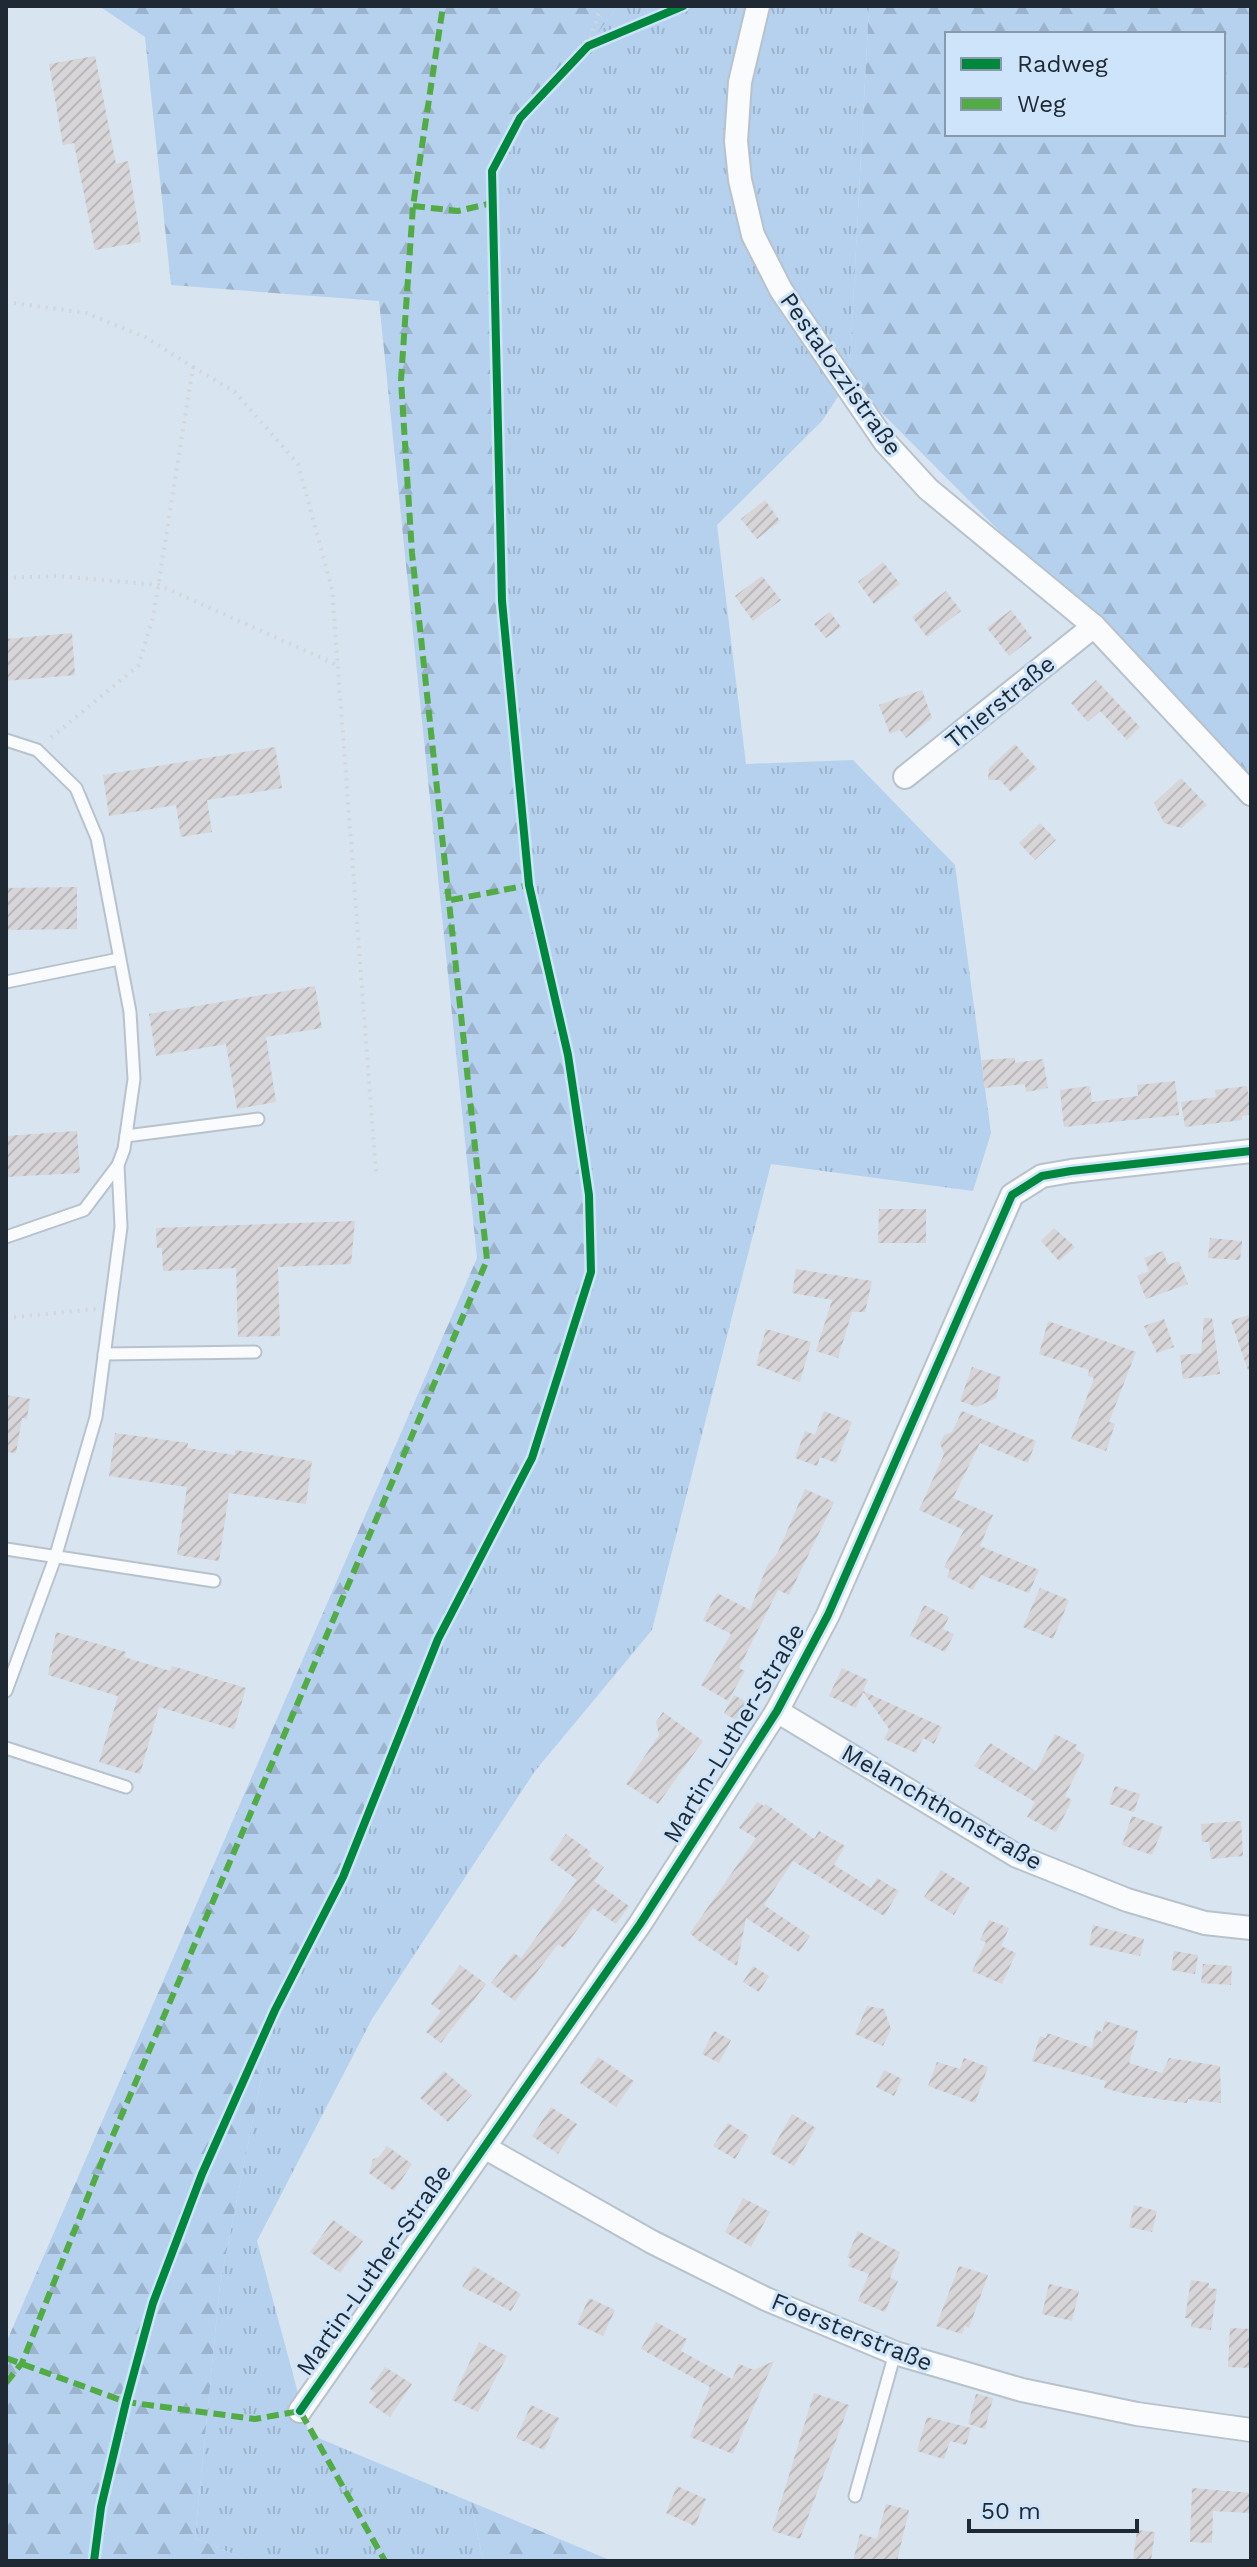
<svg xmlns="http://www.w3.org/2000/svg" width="1257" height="2567" font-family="'Work Sans',sans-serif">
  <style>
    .grass { fill: url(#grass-tufts) }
    .forest { fill: url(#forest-firs); fill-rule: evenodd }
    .building { fill: url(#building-hatch) }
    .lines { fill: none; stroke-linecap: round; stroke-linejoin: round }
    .lane-casing { stroke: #b8c2cc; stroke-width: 15 }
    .street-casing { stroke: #b8c2cc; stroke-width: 26 }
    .path { stroke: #d2d6d9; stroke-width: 4; stroke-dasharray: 2 6; stroke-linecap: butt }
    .lane { stroke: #f9fbfd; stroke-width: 11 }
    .street { stroke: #f9fbfd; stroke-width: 22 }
    .quiet { stroke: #52ab45; stroke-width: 6; stroke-dasharray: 12 6; stroke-linecap: butt }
    .cycleway-casing { stroke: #cde4fa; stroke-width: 13 }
    .cycleway { stroke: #00873e; stroke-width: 8 }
    .labels { text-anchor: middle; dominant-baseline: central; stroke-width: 6; stroke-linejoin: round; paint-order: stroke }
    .street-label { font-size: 24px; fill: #1e2933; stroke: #cde4fa }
  </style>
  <defs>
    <pattern id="grass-tufts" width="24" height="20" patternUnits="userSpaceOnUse" patternTransform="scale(2)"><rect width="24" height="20" fill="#b5d1ed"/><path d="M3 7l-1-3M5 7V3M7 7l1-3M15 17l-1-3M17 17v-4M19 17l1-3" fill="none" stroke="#9bb3cc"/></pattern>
    <pattern id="forest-firs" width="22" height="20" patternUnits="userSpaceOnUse" patternTransform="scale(2)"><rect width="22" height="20" fill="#b5d1ed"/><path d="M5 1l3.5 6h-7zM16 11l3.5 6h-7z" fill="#9bb3cc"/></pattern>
    <pattern id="building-hatch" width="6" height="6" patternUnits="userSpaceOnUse" patternTransform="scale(2)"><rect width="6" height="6" fill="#d7d5d7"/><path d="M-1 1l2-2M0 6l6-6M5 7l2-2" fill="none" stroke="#b8b7b9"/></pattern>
  </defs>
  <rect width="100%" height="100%" fill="#d8e4f0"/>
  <!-- grass -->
  <path class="grass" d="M618,6H869L849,380L822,421L717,525L746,764L853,760L955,865L991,1133L973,1191L771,1164L652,1630L535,1771L372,2019L257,2241L309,2434L471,2502L483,2561H250L195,2538L220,2284L275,2010L343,1876L438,1639L589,1195L568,1055L529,885L502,601L492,171L520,118L588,46Z"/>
  <!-- forest -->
  <g class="forest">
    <path d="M99,6H618L588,46L520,118L492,171L502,601L529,885L568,1055L589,1195L591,1272L532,1458L438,1639L343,1877L275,2010L220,2284L195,2538L250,2561H6V2343L477,1258L379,301L171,285L145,37Z"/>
    <path d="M869,6H1251V794L1094,626L849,380ZM947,34H1223V134H947Z"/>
    <path d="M471,2502L612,2561H483Z"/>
  </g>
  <!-- building -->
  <g class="building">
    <path d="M95,56L116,164L128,161L141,242L95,250L74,143L63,145L49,64Z"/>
    <path d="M765,500L780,521L757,539L741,519Z"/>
    <path d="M883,562L900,584L874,604L858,582Z"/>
    <path d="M762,576L781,600L753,621L735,596Z"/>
    <path d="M946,591L961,611L927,637L912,617Z"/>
    <path d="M1011,610L1032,638L1009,656L987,628Z"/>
    <path d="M830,612L841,627L826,638L814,624Z"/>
    <path d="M72,633L75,675L6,681V639Z"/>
    <path d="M1096,680L1140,727L1127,740L1100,711L1088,722L1071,703Z"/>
    <path d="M922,690L932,718L906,738L900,730L890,734L879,705Z"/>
    <path d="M1015,744L1037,769L1011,792L1000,780H988L989,768Z"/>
    <path d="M275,747L282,788L207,800L212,832L181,837L176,805L109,816L103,775Z"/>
    <path d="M1181,778L1207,805L1181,828L1164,823L1154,803Z"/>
    <path d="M1040,823L1056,840L1035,860L1019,843Z"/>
    <path d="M77,887V929L6,930V888Z"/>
    <path d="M315,986L322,1028L266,1037L276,1102L237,1109L226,1044L156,1056L149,1014Z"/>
    <path d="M1015,1058V1063L1043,1059L1048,1088L1026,1092L1025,1084L984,1088L982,1060Z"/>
    <path d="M1175,1081L1179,1115L1064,1127L1060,1090L1090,1086L1092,1102L1138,1096L1137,1085Z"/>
    <path d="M1247,1086L1251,1114L1242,1116V1120L1185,1127L1181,1102L1216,1097L1215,1090Z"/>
    <path d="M77,1131L80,1173L6,1177V1136Z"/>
    <path d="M879,1209H926V1243H878Z"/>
    <path d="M355,1221L351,1264L278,1267L280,1336L238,1337L236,1268L163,1271L162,1248H157L156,1228Z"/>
    <path d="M1054,1228L1075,1247L1059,1261L1041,1241Z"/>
    <path d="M1210,1238L1242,1241L1240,1260L1208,1258Z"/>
    <path d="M1163,1251L1168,1265L1179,1261L1188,1284L1146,1299L1137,1276L1149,1271L1144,1258Z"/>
    <path d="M796,1269L872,1281L865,1312H852L838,1358L816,1351L832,1300L792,1293Z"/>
    <path d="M1251,1314V1370H1248L1231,1321Z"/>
    <path d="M1204,1318H1212L1220,1374L1183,1379L1180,1355L1201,1353Z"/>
    <path d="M1164,1319L1174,1347L1157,1353L1144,1326Z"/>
    <path d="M1048,1321L1136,1352L1109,1422L1115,1424L1106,1451L1071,1439L1094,1378L1088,1376L1089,1370L1039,1354Z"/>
    <path d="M766,1329L811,1342L800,1382L756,1365Z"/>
    <path d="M972,1367L1001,1377L996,1398L977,1407L960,1401Z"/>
    <path d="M6,1395L30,1399L27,1419L22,1418L16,1453L6,1452Z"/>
    <path d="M824,1411L852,1422L836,1463L820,1457L817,1466L795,1458L805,1431L815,1435Z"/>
    <path d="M962,1411L1036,1441L1028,1463L980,1443L953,1498L993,1515L980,1546L1039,1570L1029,1593L981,1575L973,1590L947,1577L950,1570L944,1567L964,1530L919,1510L944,1454L940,1443L944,1435L952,1432Z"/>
    <path d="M115,1433L188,1443L187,1448L235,1455V1450L312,1461L306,1504L229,1493L219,1561L177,1555L187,1487L109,1476Z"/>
    <path d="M805,1489L834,1502L789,1595L778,1590L739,1668L745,1671L728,1701L701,1685L731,1634L703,1620L717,1593L750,1610L767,1566L778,1552Z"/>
    <path d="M1040,1588L1069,1600L1053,1639L1023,1627Z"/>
    <path d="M924,1605L949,1617L943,1629L954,1634L945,1652L910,1636Z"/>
    <path d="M56,1632L126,1652L124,1657L170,1671L172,1666L246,1688L234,1729L159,1707L140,1774L99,1762L118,1696L48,1675Z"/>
    <path d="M842,1668L868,1680L863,1691L942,1727L934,1744L923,1738L916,1753L884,1739L889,1729L863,1692L856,1708L829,1696Z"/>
    <path d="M734,1695L755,1707L744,1725L724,1713Z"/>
    <path d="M663,1712L703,1741L658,1804L626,1784L659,1735L656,1722Z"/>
    <path d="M1055,1734L1077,1745L1075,1749L1085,1755L1065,1796L1072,1800L1056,1832L1027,1817L1035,1802L974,1766L990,1743L1036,1771Z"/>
    <path d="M1115,1786L1140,1794L1134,1812L1109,1804Z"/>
    <path d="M757,1802L764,1806L766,1804L814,1839L819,1831L845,1846L834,1865L871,1888L877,1878L899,1891L884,1916L793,1861L764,1905L810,1936L799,1952L746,1918L737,1966L696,1939L690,1933L756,1838L739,1828Z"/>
    <path d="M1132,1816L1163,1827L1152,1855L1122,1845Z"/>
    <path d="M1241,1821L1243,1856L1211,1859L1209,1842H1202L1201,1824Z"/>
    <path d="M566,1834L591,1852L588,1856L604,1867L594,1881L629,1906L616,1924L593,1908L564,1948L558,1944L515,2001L491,1983L514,1953L521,1958L577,1880L549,1859Z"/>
    <path d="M941,1870L970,1888L954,1915L924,1897Z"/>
    <path d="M989,1920L1009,1928L1001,1946L1016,1953L1002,1984L972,1971L986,1942L980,1940Z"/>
    <path d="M1093,1925L1144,1939L1140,1956L1089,1945Z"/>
    <path d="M1174,1951L1198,1955L1195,1974L1171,1970Z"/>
    <path d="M1203,1964L1232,1966L1231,1985L1201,1983Z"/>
    <path d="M460,1965L486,1984L441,2043L426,2032L441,2011L431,2004Z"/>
    <path d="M753,1966L769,1976L759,1992L743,1982Z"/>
    <path d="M867,2006L884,2009L891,2029L883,2046L855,2034Z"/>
    <path d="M1105,2021L1138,2031L1129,2063L1162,2073L1169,2058L1220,2066L1221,2103L1188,2099L1187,2103L1130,2095L1104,2088L1106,2081L1032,2061L1040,2036L1046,2038L1047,2033L1092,2048L1096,2030L1102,2032Z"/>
    <path d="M714,2031L731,2040L719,2063L702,2054Z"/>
    <path d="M598,2057L634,2081L616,2107L580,2083Z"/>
    <path d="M964,2058L988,2067L975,2103L928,2086L937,2062L960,2069Z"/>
    <path d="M884,2070L902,2079L894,2096L876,2087Z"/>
    <path d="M444,2071L472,2095L448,2122L420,2098Z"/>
    <path d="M551,2107L577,2124L558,2154L532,2136Z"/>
    <path d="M792,2114L816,2128L794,2166L770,2153Z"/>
    <path d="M728,2123L749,2136L735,2159L713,2146Z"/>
    <path d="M387,2146L412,2164L394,2191L369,2173L373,2159L379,2157Z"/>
    <path d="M743,2198L770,2212L751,2247L725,2232Z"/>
    <path d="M1134,2205L1157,2211L1152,2232L1129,2227Z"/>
    <path d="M333,2220L363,2241L340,2273L310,2252Z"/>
    <path d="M858,2231L900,2252L890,2278L898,2281L885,2312L858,2301L869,2274L848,2266L851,2259L847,2257Z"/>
    <path d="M474,2266L521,2294L511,2311L462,2287Z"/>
    <path d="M959,2266L988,2275L969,2328L965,2326L962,2334L936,2326Z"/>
    <path d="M1191,2280L1209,2283L1208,2288L1217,2289L1211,2330L1191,2327L1192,2319L1185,2318Z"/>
    <path d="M1049,2284L1079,2291L1072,2321L1042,2314Z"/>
    <path d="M589,2298L615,2310L603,2336L577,2324Z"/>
    <path d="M656,2322L687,2339L681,2351L732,2379L739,2364L754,2370L774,2361L733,2454L690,2437L710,2387L641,2349Z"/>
    <path d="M1230,2328L1251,2329V2368L1228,2367Z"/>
    <path d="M479,2342L507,2356L478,2412L452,2400Z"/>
    <path d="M385,2367L412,2384L390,2417L369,2403L376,2393L370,2389Z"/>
    <path d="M814,2393L849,2405L800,2539L772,2531Z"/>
    <path d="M976,2394L993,2398L985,2429L968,2424Z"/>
    <path d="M531,2405L559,2418L544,2450L516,2438Z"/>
    <path d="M927,2417L971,2428L966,2445L950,2441L944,2459L917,2451Z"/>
    <path d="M677,2486L706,2499L695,2526L666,2513Z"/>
    <path d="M1192,2488L1251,2493V2513L1213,2511L1212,2543L1190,2542Z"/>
    <path d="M886,2504L909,2510L897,2561H853L860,2534L877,2539Z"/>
    <path d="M1137,2530L1155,2532L1151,2561H1133Z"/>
  </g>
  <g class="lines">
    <!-- lane casing -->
    <g class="lane-casing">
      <g id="lane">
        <path d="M6,740L37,750L76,788L97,838L130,1012L134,1079L124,1149L118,1165L121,1227L96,1417L55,1558L6,1691"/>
        <path d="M6,982L119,959"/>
        <path d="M126,1136L258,1119"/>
        <path d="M6,1237L84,1210L118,1165"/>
        <path d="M104,1354L255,1352"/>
        <path d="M6,1549L214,1581"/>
        <path d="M6,1748L126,1787"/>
        <path d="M855,2496L895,2353"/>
      </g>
    </g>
    <!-- street casing -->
    <g class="street-casing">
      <g id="street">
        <path d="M758,6L740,82L736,141L740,180L753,235L781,290L885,442L928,489L1094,626L1251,794"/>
        <path d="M905,777L1094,626"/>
        <path d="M777,1711L1017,1856L1127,1900L1205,1923L1251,1928"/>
        <path d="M484,2147L652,2242L766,2299L895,2353L1022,2390L1137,2414L1251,2430"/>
        <path d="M300,2411L640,1924L777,1711L828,1615L1012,1195L1042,1176L1071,1171L1251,1151"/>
      </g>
    </g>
    <!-- path -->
    <g class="path">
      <path d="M588,46L601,6"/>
      <path d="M6,302L86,313L145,337L193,367L153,618L138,666L48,740"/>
      <path d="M193,367L235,392L298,464L332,589L376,1174"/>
      <path d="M6,578L56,576L159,585L337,665"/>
      <path d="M6,1318L96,1309"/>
    </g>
    <!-- lane -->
    <use href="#lane" class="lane"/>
    <!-- street -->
    <use href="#street" class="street"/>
    <!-- quiet -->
    <g class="quiet">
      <path d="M413,206L458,211L492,203"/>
      <path d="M451,900L529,885"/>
      <path d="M6,2358L126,2402L255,2419L300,2411L385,2561"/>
      <path d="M6,2383L22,2363L102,2161L487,1260L412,553L401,380L413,206L443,6"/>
    </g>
    <!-- cycleway casing -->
    <g class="cycleway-casing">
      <g id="cycleway">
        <path d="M300,2411L640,1924L777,1711L828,1615L1012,1195L1042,1176L1071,1171L1251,1151"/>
        <path d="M94,2561L101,2507L126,2402L153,2303L202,2174L275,2010L343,1877L438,1639L532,1458L591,1272L589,1195L568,1055L529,885L502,601L492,171L520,118L588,46L683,6"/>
      </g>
    </g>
    <!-- cycleway -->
    <use href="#cycleway" class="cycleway"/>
  </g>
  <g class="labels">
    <!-- street labels -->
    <g class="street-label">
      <text transform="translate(841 374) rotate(55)">Pestalozzistraße</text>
      <text transform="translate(1000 702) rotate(-39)">Thierstraße</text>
      <text transform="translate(734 1733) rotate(-59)">Martin-Luther-Straße</text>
      <text transform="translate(942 1807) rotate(30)">Melanchthonstraße</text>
      <text transform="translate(374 2270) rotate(-55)">Martin-Luther-Straße</text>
      <text transform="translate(852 2332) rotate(22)">Foersterstraße</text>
    </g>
  </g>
  <!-- border -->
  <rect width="1257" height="2567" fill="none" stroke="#1e2933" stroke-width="16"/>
  <!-- legend -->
  <rect x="945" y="32" width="280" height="104" fill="#cde4fa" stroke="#8799aa" stroke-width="2"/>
  <rect x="961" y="58" width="40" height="12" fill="#00873e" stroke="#8799aa" stroke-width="2"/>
  <text x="1017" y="72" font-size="24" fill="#1e2933">Radweg</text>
  <rect x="961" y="98" width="40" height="12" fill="#52ab45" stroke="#8799aa" stroke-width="2"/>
  <text x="1017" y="112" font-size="24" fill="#1e2933">Weg</text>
  <!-- scale -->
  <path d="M969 2519v12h168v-12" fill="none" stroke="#1e2933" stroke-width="4"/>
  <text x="981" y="2519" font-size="24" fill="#1e2933" stroke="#cde4fa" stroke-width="6" paint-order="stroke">50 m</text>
</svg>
